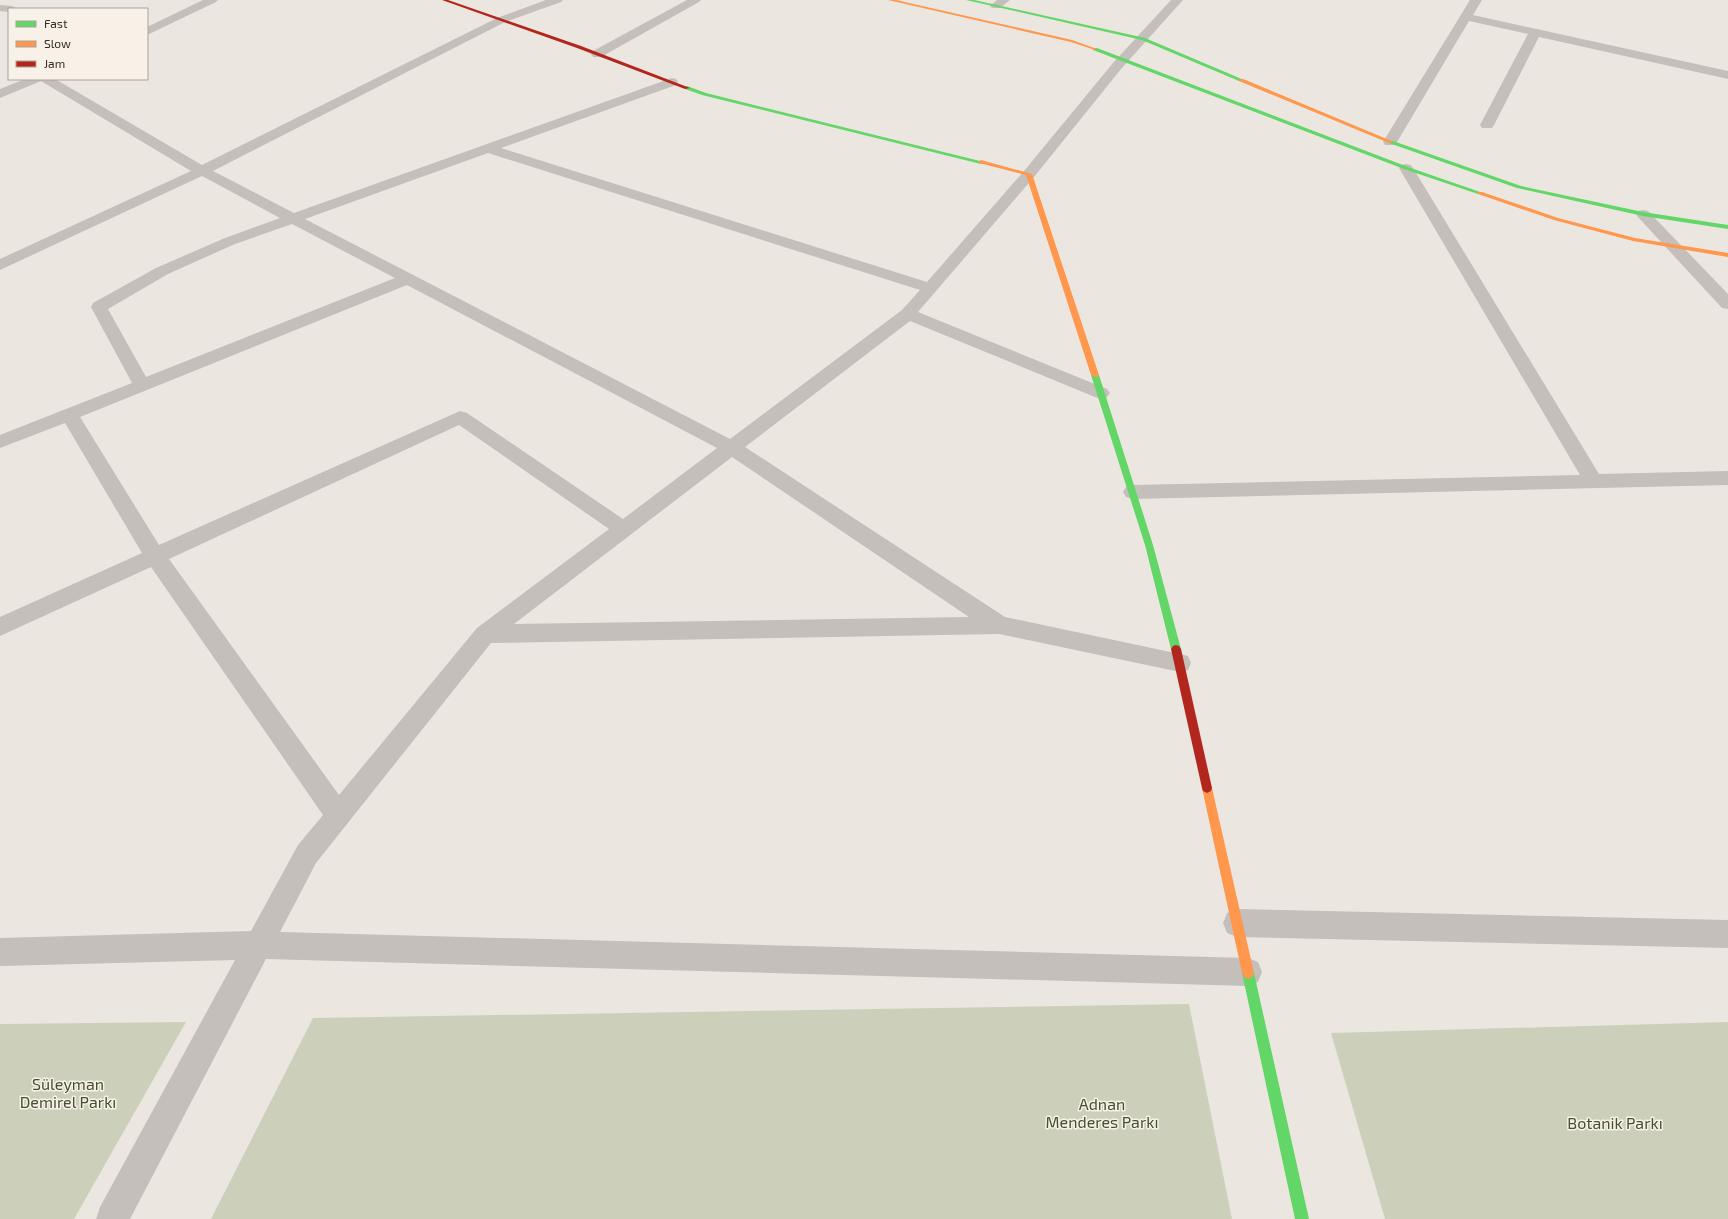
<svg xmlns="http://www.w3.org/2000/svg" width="1728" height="1219" font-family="'Exo 2',sans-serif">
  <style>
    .green { fill: #ccd0bb }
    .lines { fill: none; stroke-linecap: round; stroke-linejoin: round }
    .street { fill: #c4bfba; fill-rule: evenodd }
    .fast { fill: #63d668; fill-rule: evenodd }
    .slow { fill: #ff974d; fill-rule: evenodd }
    .jam { fill: #b3261e; fill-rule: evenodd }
    .labels { text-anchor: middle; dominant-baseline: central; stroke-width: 3; stroke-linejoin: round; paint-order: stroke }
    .near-park-label { font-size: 16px; fill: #43512e; stroke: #f8f1e8 }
  </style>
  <rect width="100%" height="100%" fill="#ece6e0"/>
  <!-- green -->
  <g class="green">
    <path d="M1189,1004L1232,1219H211L313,1018Z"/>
    <path d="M186,1022L74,1219H0V1024Z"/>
    <path d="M1728,1022V1219H1385L1331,1033Z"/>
  </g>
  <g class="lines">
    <!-- street -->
    <g class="street">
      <path d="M203,0H218L216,2L147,35V27Z"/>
      <path d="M546,0H563L561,2L505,22L213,171L294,213L672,78L676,79L678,82L676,85L501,148L927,282L1024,171L1113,63L1171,0H1183L1121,69L1034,177L918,312L1107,389L1110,393L1107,397L1101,399L1095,397L910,321L745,447L1005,617L1180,654L1188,656L1191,663L1188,670L1180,672L999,634L491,643L316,863L280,932L1248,958L1258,962L1262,972L1258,982L1248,986L266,959L130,1219H96L100,1207L235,960L0,966V938L251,931L298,845L323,815L151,567L0,636V617L142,553L65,423L0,448V435L132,383L91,307L93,303L156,268L225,238L280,218L202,176L0,270V259L191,171L41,81L0,98V89L25,79H55L202,165L497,18ZM488,153L920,290L902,310L730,439L305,219ZM292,224L395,278L146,377L108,309L168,274L235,244ZM407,285L717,448L623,519L467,413L460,411L159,545L80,417ZM459,425L609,529L477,628L339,795L169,559ZM732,457L969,617L514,624Z"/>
      <path d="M687,0H701L699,2L601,57H593L591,54L593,51Z"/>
      <path d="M997,0H1010L1000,8H992L990,6Z"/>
      <path d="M1470,0H1482L1473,15L1728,71V79L1539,37L1494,125L1492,128H1482L1480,125L1528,34L1469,21L1397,142L1395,145H1385L1383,142Z"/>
      <path d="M0,5L12,6L18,9H9V12L0,11Z"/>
      <path d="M1406,164L1411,165L1413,168L1599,474L1728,471V485L1133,499L1126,497L1123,492L1126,487L1133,485L1580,475L1399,168L1401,165Z"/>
      <path d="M1643,210L1648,211L1728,294V309L1722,308L1638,217L1636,214L1638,211Z"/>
      <path d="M1237,909L1728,920V948L1237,937L1227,933L1223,923L1227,913Z"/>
    </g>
    <!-- fast -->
    <g class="fast">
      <path d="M966,0H974L1145,38L1244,80L1239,81L1142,40Z"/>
      <path d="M1093,48H1097L1408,167L1483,193L1478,194L1404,169L1093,50Z"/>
      <path d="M687,86L706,93L984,162L981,164L702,95L685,89V87Z"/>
      <path d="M1389,141H1393L1521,186L1643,212L1728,225V229L1643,216L1517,188L1389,143Z"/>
      <path d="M1092,373H1095L1099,375L1153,545L1181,649L1179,652H1173L1171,649L1145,545L1091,375Z"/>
      <path d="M1248,967L1252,969L1254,973L1309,1219H1295L1242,973L1244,969Z"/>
    </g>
    <!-- slow -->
    <g class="slow">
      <path d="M888,0H896L1072,40L1097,49L1095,50L1071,42Z"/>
      <path d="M1239,79H1243L1394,142L1389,143L1239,81Z"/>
      <path d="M981,160L1032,174L1099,375L1098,377H1095L1091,375L1026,175L979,163L978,162Z"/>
      <path d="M1478,192H1482L1558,218L1635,238L1728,253V257L1633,241L1554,220L1478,194Z"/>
      <path d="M1207,783L1211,785L1212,788L1254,973L1252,977L1248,979L1244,977L1242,973L1202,788L1203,785Z"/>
    </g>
    <!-- jam -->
    <g class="jam">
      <path d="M442,0H448L581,46L690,88L685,89L577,48Z"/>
      <path d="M1176,645L1179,646L1181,649L1212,788L1211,791L1207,793L1203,791L1202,788L1171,649L1173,646Z"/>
    </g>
  </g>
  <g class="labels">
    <!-- near-park labels -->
    <g class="near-park-label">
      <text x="68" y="1083">Süleyman<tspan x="68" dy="18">Demirel Parkı</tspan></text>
      <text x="1102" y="1103">Adnan<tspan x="1102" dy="18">Menderes Parkı</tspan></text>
      <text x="1615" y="1122">Botanik Parkı</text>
    </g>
  </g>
  <!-- legend -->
  <rect x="8" y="8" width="140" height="72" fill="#f8f1e8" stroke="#aaa39b"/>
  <rect x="16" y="21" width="20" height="6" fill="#63d668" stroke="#aaa39b"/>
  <text x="44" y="28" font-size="12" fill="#352d28">Fast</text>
  <rect x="16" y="41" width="20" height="6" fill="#ff974d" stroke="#aaa39b"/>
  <text x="44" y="48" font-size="12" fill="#352d28">Slow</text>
  <rect x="16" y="61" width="20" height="6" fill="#b3261e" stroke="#aaa39b"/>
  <text x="44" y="68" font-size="12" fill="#352d28">Jam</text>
</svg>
